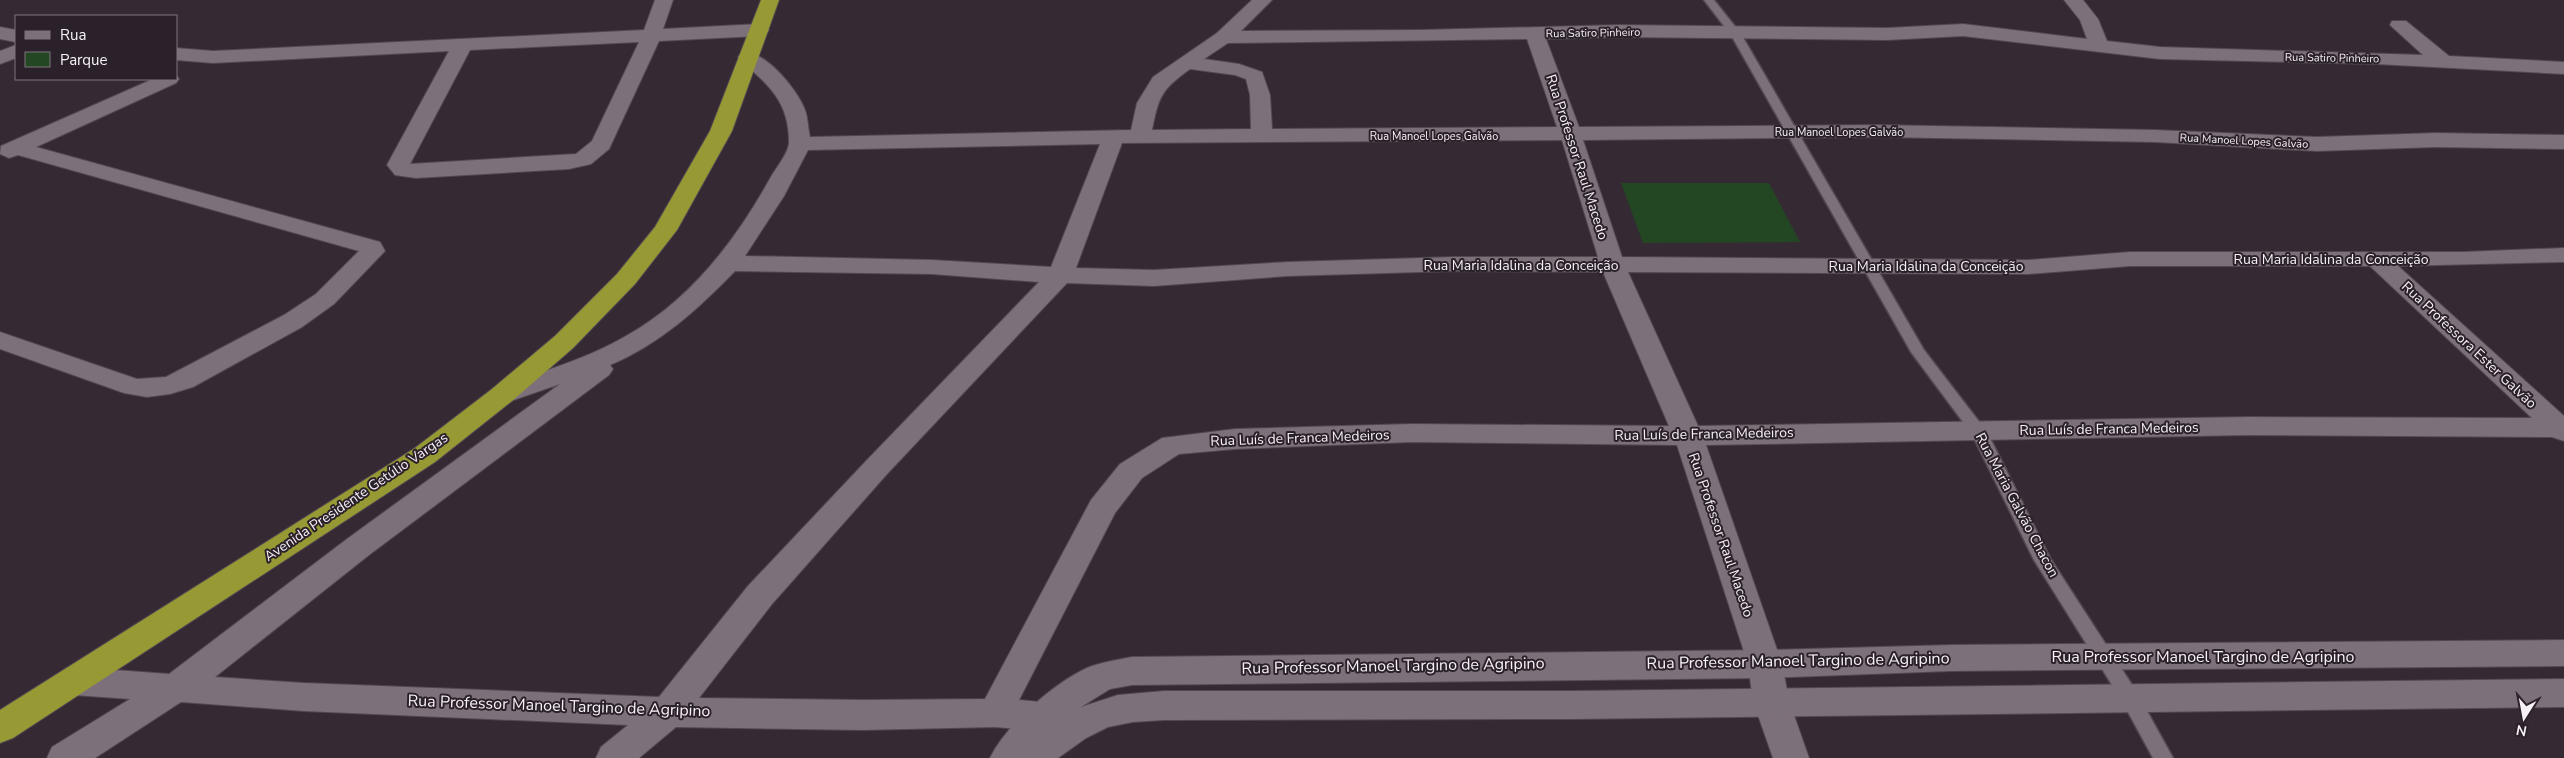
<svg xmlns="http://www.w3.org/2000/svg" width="2564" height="758" font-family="'Nunito Sans',sans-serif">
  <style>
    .green { fill: #244723 }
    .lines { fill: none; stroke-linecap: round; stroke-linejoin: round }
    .lane-casing { stroke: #514850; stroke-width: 3 }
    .street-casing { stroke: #514850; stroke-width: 2 }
    .secondary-casing { stroke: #514850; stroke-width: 2 }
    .highway-casing { stroke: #514850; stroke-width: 2 }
    .lane { fill: #7c707b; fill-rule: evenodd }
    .street { fill: #7c707b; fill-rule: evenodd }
    .secondary { fill: #7c707b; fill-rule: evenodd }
    .highway { fill: #969934; fill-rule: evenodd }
    .labels { text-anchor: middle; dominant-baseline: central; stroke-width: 4; stroke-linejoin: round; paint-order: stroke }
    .far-street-label { font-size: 11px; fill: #f7f0f6; stroke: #2b212a }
    .street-label { font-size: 14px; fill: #f7f0f6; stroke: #2b212a }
    .near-street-label { font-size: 16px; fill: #f7f0f6; stroke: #2b212a }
  </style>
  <rect width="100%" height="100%" fill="#352a34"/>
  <!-- green -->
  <path class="green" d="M1621,183H1769L1800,242L1643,243Z"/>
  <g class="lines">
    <!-- lane casing -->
    <g class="lane-casing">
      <path id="lane" d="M1704,0H1714L1741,34L1924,350L1987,432L2050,558L2136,691L2173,758H2153L2122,701L2034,560L1972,434L1911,352L1731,35Z"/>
    </g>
    <!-- street casing -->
    <g class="street-casing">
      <g id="street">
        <path d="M655,0H673L663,29L759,24L766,26L769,30L766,34L759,36L659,41L609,149L591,164L569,169L416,178L395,175L387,165L449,51L213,63L176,60V48L213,51L644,30ZM639,42L592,141L576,154L410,164L470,50Z"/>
        <path d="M1252,0H1272L1241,31L1420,30L1619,25L1887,28L1963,24L2087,39L2080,20L2064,0H2083L2098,19L2107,41L2160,47L2423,55L2390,25L2392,21H2406L2449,56L2564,62V74L2376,64L2160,59L1963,36L1887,40L1619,37L1546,39L1579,127L1878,125L2155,130L2317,137L2436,133L2564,135V149L2436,147L2317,151L2155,142L1878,137L1583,140L1622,257L2028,260L2130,252H2463L2564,248V262L2398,266L2564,416V441L2552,437L2249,435L1706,445L1782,664L1789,701L1809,758H1773L1753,701L1748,664L1677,445L1412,442L1235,449L1179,454L1142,478L1115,513L1019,700C1041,702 1064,702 1075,724L1070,734L1057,739L1039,731L995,727L863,730L676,727L639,758H596L601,747L628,725L304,711L181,702L95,758H47L52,747L130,699L74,695L62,691L57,681L62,671L74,667L169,674L347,539L560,384L502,404L492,401L488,395L492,389C537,373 585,360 626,336C691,300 737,239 772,175C777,167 789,152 789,142C789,102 769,85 741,61L738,57L741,53C763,47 798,90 805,110C808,118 808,129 810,137L1131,130L1137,103L1153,77L1217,33ZM1527,39L1557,127L1272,129L1270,95L1262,72L1239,64L1204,59L1228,43ZM1190,69L1235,75L1246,79L1250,95L1251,129L1152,130C1159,96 1161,90 1190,69ZM1562,140L1598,257H1454L1288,262L1154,270L1076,268L1122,143ZM1100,144L1051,267L932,260L745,256L784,196L808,150ZM2130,266H2370L2532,418L2249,417L1698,426L1628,272L2028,274ZM735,271L932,274L1039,282L867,460L748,586L659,697L304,683L215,677L369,555L609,375L613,369L610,365C660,344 698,309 735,271ZM1454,271L1603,272L1669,426L1412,424L1235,429L1162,438L1120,464L1091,500L985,699L863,700L699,698L772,604L887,474L1067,283L1154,286L1288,276Z"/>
        <path d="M0,27L16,30V42L0,39Z"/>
        <path d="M16,45V58L0,64V51Z"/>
        <path d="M176,75L179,79L176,83L36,147L380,242L385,251L334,304L302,327L193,387L170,394L147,397L124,393L0,349V332L137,379L166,377L284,315L316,294L359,251L18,155L9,158L0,154L1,146L153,79H176Z"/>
      </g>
    </g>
    <!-- secondary casing -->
    <g class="secondary-casing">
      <path id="secondary" d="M2564,640V666L1951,671L1765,678L1132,685L1110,689L1081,707L1118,695L1164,691H1573L2564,679V707L1573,719L1164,720L1133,722L1108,727L1086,738L1058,758H990C1006,725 1054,683 1087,668C1101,662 1117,660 1132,657L1765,650L1951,645Z"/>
    </g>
    <!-- highway casing -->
    <g class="highway-casing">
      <path id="highway" d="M761,0H779L732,131L677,230L635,284L573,348L512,401L435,462L13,738L0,743V710L415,448L492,389L555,336L617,274L655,227L710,131Z"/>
    </g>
    <!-- lane -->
    <use href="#lane" class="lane"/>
    <!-- street -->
    <use href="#street" class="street"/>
    <!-- secondary -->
    <use href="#secondary" class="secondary"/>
    <!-- highway -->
    <use href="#highway" class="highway"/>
  </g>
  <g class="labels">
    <!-- far-street labels -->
    <g class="far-street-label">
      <text transform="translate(1593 33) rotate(-1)">Rua Satiro Pinheiro</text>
      <text transform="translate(2332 58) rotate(1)">Rua Satiro Pinheiro</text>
      <text x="1839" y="132">Rua Manoel Lopes Galvão</text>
      <text x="1434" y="136">Rua Manoel Lopes Galvão</text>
      <text transform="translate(2244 141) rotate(3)">Rua Manoel Lopes Galvão</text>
    </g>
    <!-- street labels -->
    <g class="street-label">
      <text transform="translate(1577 157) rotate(72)">Rua Professor Raul Macedo</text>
      <text x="2331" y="259">Rua Maria Idalina da Conceição</text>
      <text x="1521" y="265">Rua Maria Idalina da Conceição</text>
      <text x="1926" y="266">Rua Maria Idalina da Conceição</text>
      <text transform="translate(2469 345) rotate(43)">Rua Professora Ester Galvão</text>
      <text transform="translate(2109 429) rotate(-1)">Rua Luís de Franca Medeiros</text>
      <text transform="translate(1704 434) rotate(-1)">Rua Luís de Franca Medeiros</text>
      <text transform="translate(1300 438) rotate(-2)">Rua Luís de Franca Medeiros</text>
      <text transform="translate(356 497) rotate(-34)">Avenida Presidente Getúlio Vargas</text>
      <text transform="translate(2017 505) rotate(62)">Rua Maria Galvão Chacon</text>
      <text transform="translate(1721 535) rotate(71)">Rua Professor Raul Macedo</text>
    </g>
    <!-- near-street labels -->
    <g class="near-street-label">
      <text x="2203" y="657">Rua Professor Manoel Targino de Agripino</text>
      <text transform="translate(1798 661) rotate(-1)">Rua Professor Manoel Targino de Agripino</text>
      <text transform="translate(1393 666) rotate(-1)">Rua Professor Manoel Targino de Agripino</text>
      <text transform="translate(559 706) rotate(2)">Rua Professor Manoel Targino de Agripino</text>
    </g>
  </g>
  <!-- legend -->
  <rect x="15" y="15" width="162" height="65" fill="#2b212a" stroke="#7d747c"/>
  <rect x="25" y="31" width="25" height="8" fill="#7c707b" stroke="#7d747c"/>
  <text x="60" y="40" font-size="15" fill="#f7f0f6">Rua</text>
  <rect x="25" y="52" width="25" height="15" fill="#244723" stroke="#7d747c"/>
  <text x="60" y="65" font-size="15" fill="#f7f0f6">Parque</text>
  <!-- north arrow -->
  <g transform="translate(2524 718) rotate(191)" stroke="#2b212a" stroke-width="4" paint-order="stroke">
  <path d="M0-4L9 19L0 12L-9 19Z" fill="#f7f0f6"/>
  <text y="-8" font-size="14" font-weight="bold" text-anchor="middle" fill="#f7f0f6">N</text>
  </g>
</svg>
